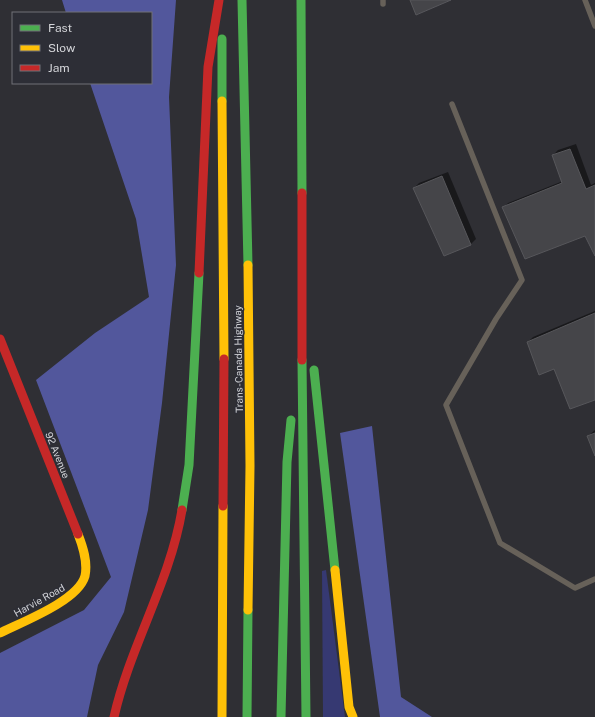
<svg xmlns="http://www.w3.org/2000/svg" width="595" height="717" font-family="'Public Sans',sans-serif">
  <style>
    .green { fill: #363972 }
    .forest { fill: #52579c }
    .shadow { fill: #0007 }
    .building { fill: #454549; stroke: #57575b }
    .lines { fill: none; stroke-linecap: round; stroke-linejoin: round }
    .lane { stroke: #676159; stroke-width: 5.5 }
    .fast { stroke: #4caf50; stroke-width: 9 }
    .slow { stroke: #ffc107; stroke-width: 9 }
    .jam { stroke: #c62828; stroke-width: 9 }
    .labels { text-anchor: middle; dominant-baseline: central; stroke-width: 3; stroke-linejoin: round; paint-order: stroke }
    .street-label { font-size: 10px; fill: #d4d5d9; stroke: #2d2e36 }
  </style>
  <rect width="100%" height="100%" fill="#2f2f34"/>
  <!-- green -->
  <path class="green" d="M326,570L345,717H323L322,571Z"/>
  <!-- forest -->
  <g class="forest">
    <path d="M62,0H176L169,97L176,265L162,403L148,510L124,612L98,665L87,717H0V653L84,610L111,577L36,380L95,333L149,297L136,219L90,83H151V13H66Z"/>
    <path d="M372,426L401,697L432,717H380L340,433Z"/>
  </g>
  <!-- shadow -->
  <g class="shadow">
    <path d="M576,144L591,185L595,183V254L586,235L503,208L508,203L563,181L553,155L558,150Z"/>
    <path d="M448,172L476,239L471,244L444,254L414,188L419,183Z"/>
    <path d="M595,311V399L555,368L528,342L533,337Z"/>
    <path d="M595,430V453L588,436Z"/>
  </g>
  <!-- building -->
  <g class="building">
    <path d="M410,0H451L416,15Z"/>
    <path d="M570,149L586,189L595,185V256L585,236L525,259L502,207L562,183L552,155Z"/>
    <path d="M442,176L471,245L444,256L413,188Z"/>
    <path d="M595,313V400L570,409L554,369L539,375L527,342Z"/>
    <path d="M595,433V456L587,436Z"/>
  </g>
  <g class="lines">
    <!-- lane -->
    <g class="lane">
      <path d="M383,0V4"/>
      <path d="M585,0L595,26"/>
      <path d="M452,104L522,280L496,319L446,405L500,543L575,588L595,579"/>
    </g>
    <!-- fast -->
    <g class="fast">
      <path d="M242,0L248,265"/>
      <path d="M301,0L302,193"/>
      <path d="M222,39V101"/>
      <path d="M302,360L306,717"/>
      <path d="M314,370L335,570"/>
      <path d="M182,510L189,465L199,273"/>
      <path d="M247,717L248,610"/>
      <path d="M281,717L287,462L291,420"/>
    </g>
    <!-- slow -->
    <g class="slow">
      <path d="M222,101L224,359"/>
      <path d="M248,265L250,466L248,610"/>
      <path d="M335,570L349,707L353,717"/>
      <path d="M0,633C22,622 78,601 85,576C88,562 83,547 78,534"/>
      <path d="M222,717L223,506"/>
    </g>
    <!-- jam -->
    <g class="jam">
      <path d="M302,193V360"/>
      <path d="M199,273L208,67L219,0"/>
      <path d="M0,339L78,534"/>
      <path d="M223,506L224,359"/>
      <path d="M114,717C130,646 170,582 182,510"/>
    </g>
  </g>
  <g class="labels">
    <!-- street labels -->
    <g class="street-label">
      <text transform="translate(238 359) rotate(-91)">Trans-Canada Highway</text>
      <text transform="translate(58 455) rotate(68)">92 Avenue</text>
      <text transform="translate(39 600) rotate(-29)">Harvie Road</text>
    </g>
  </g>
  <!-- legend -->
  <rect x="12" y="12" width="140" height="72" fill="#2d2e36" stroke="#707177"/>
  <rect x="20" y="25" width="20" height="6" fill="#4caf50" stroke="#707177"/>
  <text x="48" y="32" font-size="12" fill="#d4d5d9">Fast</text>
  <rect x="20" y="45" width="20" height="6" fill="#ffc107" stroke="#707177"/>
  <text x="48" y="52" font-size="12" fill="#d4d5d9">Slow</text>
  <rect x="20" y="65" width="20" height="6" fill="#c62828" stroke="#707177"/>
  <text x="48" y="72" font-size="12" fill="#d4d5d9">Jam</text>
</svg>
